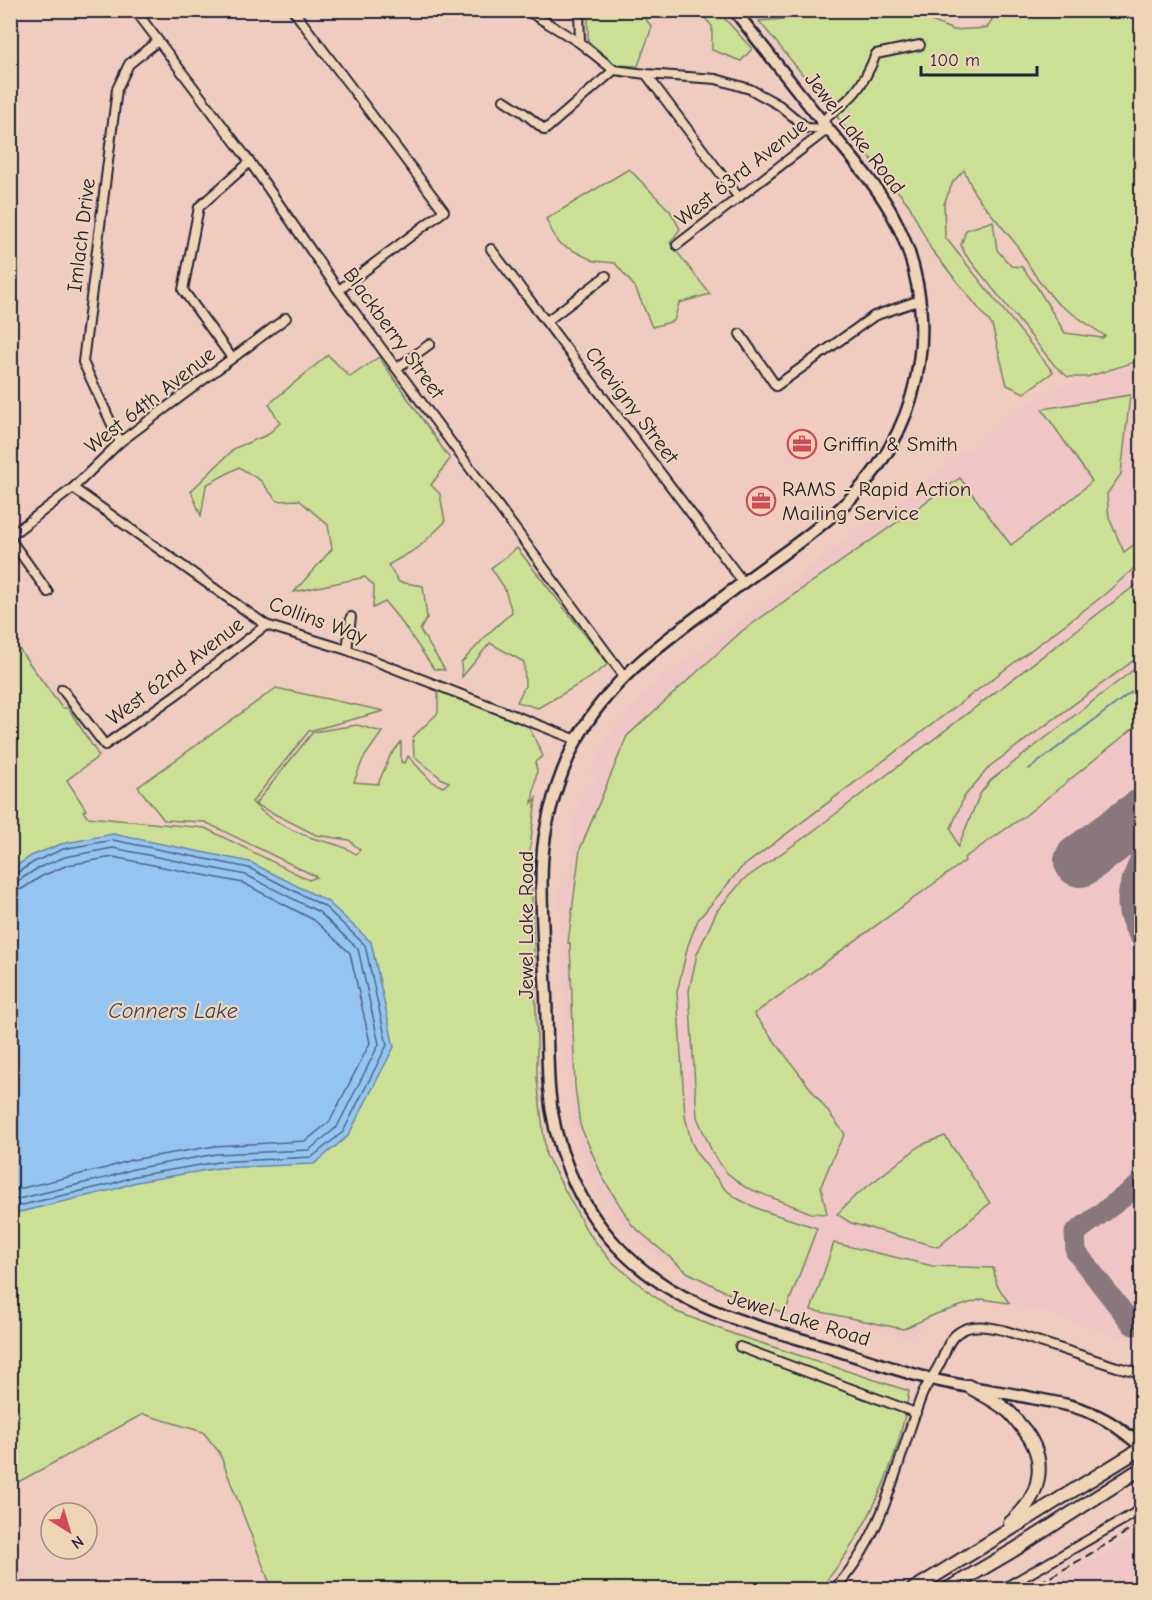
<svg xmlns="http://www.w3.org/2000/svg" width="1152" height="1600" font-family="'Comic Neue',sans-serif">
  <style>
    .built { fill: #efc6c5 }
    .green { fill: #cce095; stroke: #778168; stroke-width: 1.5 }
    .water { fill: #94c5f0; stroke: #6684a8; stroke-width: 1.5 }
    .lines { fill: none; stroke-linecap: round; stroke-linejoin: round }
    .shore { stroke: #506383; stroke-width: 1.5 }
    .stream { stroke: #6684a8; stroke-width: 2 }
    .taxiway { stroke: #88777d; stroke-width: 21 }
    .runway { stroke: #88777d; stroke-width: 52 }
    .street-casing { stroke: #22223b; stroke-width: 12 }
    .secondary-casing { stroke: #22223b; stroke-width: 15 }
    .primary-casing { stroke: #22223b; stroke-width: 16 }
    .street { stroke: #efd4b6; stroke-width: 8 }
    .secondary { stroke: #efd4b6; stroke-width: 10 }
    .primary { stroke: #efd4b6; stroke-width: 12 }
    .rail { stroke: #22223b; stroke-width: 2; stroke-dasharray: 9 4.5; stroke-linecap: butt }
    .labels { text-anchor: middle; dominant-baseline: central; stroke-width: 4.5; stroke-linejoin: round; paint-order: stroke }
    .street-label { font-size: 21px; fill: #22223b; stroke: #efd4b6 }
    .poi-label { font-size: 21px; fill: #22223b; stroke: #efd4b6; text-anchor: start }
    .water-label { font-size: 22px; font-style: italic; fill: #39435f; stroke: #efd4b6 }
  </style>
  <rect width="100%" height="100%" fill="#efccbf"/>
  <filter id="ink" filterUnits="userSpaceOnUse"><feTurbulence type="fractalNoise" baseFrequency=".0167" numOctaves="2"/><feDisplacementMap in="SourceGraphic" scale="12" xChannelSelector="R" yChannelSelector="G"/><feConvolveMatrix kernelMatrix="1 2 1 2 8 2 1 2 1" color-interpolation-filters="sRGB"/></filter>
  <g filter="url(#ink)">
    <!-- built -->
    <g class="built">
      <path d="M1141,364V1344L1031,1308L992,1302L969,1303L944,1312L924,1321L912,1338L771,1313L706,1287L646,1249L619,1221L597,1190L582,1156L574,1127L568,1088L559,888L567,886L573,823L585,783L592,786L596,777L589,774L610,733L649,688L968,448L971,450L979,444L978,442L1023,406L1034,401L1043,392Z"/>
      <path d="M1141,1532V1589H1041Z"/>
      <path d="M11,1549L37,1589H11Z"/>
    </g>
    <!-- green -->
    <g class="green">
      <path d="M905,10L953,30L987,28L997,11H1141V360L1087,377H1068L1055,366L965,254L961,245L966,230L993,221L997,250L1011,266L1022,267L1037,287L1065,333L1102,338L1105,336L1057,303L1038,280L1016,244L975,194L964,170L953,182L944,204L945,237L1053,372L1024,393L1007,385L992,325L931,249L909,205L759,21L785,19L781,11Z"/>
      <path d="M595,11H639L652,27L638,66L616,65L588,41V16Z"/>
      <path d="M680,11H718L752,49L741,61L712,50V26L702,15L682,13Z"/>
      <path d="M629,169L670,211L680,229L670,243L710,294L679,303L674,321L652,327L635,287L615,263L594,261L558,243L546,219Z"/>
      <path d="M328,355L350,377L379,357L450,459L431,485L440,494L445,522L418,548L388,565L399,582L423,586L427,618L420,630L445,670L434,669L403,624L385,602L373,608L374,586L365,577L294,592L332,549L328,525L299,500L277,501L260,480L239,467L206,485L201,516L191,491L235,448L267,435L280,423L269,404Z"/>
      <path d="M1130,395L1121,474L1107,494L1109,518L1124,552L1136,543L1141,545V562L1104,595L741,868L698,920L688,945L677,992L685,1116L691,1141L698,1155L725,1189L738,1199L761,1210L817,1228L785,1313L732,1295L687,1272L632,1225L603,1178L580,1125L575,1086L570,943H568L580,849L627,736L742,631L960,478L1011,545L1074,497L1092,481L1042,409Z"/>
      <path d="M517,548L608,664L590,678L538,708L517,702L525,686L524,662L490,643L462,677L461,663L490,632L512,612L504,587L491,568Z"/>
      <path d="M1141,581V655L990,766L964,797L951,828L958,847L980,794L991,780L1141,664V722L1026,815L964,858L965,861L754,1014L845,1134L836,1150L821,1186L827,1214L811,1213L745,1187L726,1172L713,1154L697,1117L689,991L697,954L717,911L743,880L808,835Z"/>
      <path d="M11,638L62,708H68L99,756L67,780L86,810L83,811L87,817L205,828L309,880L317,877L205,822L164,820L138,787L276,688L384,711L309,731L252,802C267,819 291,830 312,838C329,843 341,844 356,854L360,850L349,840L316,835L255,804L313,732L357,725L382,732L363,759L354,782L378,784L390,756L401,742V762L405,763L408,756L431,781L443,787L449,782L442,779L414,756L413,737L438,713V690L527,723L543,756L535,762L537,770L532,803L536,798L530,848L537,1039V1079L546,1155L587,1231L610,1260L651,1294L677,1312L736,1335L909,1391C899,1463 866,1535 819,1590L272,1589L219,1452L203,1432L143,1414L11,1486Z"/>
      <path d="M945,1136L990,1203L938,1247L851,1223L837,1214L855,1196L921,1145Z"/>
      <path d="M834,1243L933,1266L993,1268L997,1285L1009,1303L982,1299L936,1314L903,1329L811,1310Z"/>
    </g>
    <!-- water -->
    <path class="water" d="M113,834L250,862L327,901L371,942L394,1047L348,1136L314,1164L219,1168L136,1182L112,1190L11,1214V870L31,856L61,844Z"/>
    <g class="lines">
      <!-- shore -->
      <g class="shore">
        <path d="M10,875L15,874L34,862L63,849L113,840L249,868L324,906L365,945L387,1045L343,1132L312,1157L218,1162L135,1176L111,1184L10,1208"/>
        <path d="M10,882L18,881L38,868L65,857L113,848L246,875L319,912L358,949L379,1044L337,1127L309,1150L216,1154L133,1169L109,1177L10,1201"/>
        <path d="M10,891L22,889L42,876L68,865L113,857L243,883L314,920L350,953L370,1043L330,1121L306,1141L215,1146L131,1160L106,1168L10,1191"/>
      </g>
      <!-- stream -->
      <path class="stream" d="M1029,769L1142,684"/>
      <!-- taxiway -->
      <g class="taxiway">
        <path d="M1142,856C1128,888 1119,908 1142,939"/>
        <path d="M1133,1325L1076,1252L1075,1233L1142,1183"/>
      </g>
      <!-- runway -->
      <path class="runway" d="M1080,861L1142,815"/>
      <!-- street casing -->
      <g class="street-casing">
        <g id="street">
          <path d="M135,10L250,162L339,291L624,676"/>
          <path d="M293,10L444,211L339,290"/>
          <path d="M526,10L580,43L614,70L646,74L716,79L750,89L779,105L807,128L828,129"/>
          <path d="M579,10L580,43"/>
          <path d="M646,74L739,198"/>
          <path d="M504,100L524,113L545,130L614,70"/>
          <path d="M822,121C853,97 861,91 876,54L920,45"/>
          <path d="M677,245L828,129"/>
          <path d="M491,249L743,582"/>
          <path d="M547,321L606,276"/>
          <path d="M740,334L776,386L874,316L920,300"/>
          <path d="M232,358L183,290L199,207L250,162"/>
          <path d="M397,368L430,344"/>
          <path d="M120,442L83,362L117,89L129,64L158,41"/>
          <path d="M73,488L266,625L347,650L577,740"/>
          <path d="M10,536L73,488L120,442L286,318"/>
          <path d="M10,539L48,592"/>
          <path d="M347,650L351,617"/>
          <path d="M62,689L105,745L177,694L266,625"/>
          <path d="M740,1347L916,1413"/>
          <path d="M833,1590C886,1536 896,1461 922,1395C927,1383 935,1374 940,1363C946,1352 948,1339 959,1332C972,1323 989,1327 1003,1330L1117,1367L1142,1373"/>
          <path d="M1001,1590L1142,1509"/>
        </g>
      </g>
      <!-- secondary casing -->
      <g class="secondary-casing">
        <path id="secondary" d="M734,10C766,50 797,91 829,130C851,157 874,182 891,212C942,304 928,419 854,495C819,531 774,559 733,590C674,634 608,677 574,745C557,781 544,823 542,863C540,907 544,952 546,996C547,1026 547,1057 549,1088C553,1144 577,1203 616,1245C675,1308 744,1322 824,1346C859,1357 895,1370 931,1379C964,1387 998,1391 1032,1398C1055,1402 1079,1406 1100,1417C1115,1424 1129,1436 1142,1447"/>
      </g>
      <!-- primary casing -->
      <g class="primary-casing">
        <g id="primary">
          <path d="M968,1386C981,1394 996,1401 1008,1411C1013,1415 1016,1420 1020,1425C1050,1458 1042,1496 1010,1523"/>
          <path d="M912,1590L1142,1448"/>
          <path d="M946,1590L1014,1550L1142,1468"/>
        </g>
      </g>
      <!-- street -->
      <use href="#street" class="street"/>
      <!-- secondary -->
      <use href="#secondary" class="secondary"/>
      <!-- primary -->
      <use href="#primary" class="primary"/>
      <!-- rail -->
      <path class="rail" d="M1027,1590L1068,1567L1142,1523"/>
    </g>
  </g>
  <!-- icons -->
  <defs>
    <g id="office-ring" transform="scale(1.5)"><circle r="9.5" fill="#efd4b6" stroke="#d1495b" stroke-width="1.5"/><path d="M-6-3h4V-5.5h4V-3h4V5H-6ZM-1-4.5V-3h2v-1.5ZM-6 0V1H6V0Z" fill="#d1495b"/></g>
  </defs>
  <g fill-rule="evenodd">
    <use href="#office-ring" x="802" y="444"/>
    <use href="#office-ring" x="761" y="501"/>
  </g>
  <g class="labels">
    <!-- street labels -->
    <g class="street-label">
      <text transform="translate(855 133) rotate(52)">Jewel Lake Road</text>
      <text transform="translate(741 172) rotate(-38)">West 63rd Avenue</text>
      <text transform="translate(81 235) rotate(-83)">Imlach Drive</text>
      <text transform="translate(394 333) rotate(54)">Blackberry Street</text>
      <text transform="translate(150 400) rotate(-38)">West 64th Avenue</text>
      <text transform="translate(632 405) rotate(53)">Chevigny Street</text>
      <text transform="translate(318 620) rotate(20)">Collins Way</text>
      <text transform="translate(175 671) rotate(-37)">West 62nd Avenue</text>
      <text transform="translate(526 925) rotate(-90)">Jewel Lake Road</text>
      <text transform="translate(799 1318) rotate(17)">Jewel Lake Road</text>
    </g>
    <!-- poi labels -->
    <g class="poi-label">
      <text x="823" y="444">Griffin &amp; Smith</text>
      <text x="782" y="489">RAMS - Rapid Action<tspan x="782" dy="24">Mailing Service</tspan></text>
    </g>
    <!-- water labels -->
    <g class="water-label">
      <text x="173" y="1011">Conners Lake</text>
    </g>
  </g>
  <!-- margin -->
  <rect width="1152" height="1600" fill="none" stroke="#efd4b6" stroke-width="36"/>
  <rect x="18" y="18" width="1116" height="1564" fill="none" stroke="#22223b" stroke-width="2" filter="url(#ink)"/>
  <!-- north arrow -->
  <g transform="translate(69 1531) rotate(143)"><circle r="28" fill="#efd4b6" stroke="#9d8d85" stroke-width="1.5"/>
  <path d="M0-4.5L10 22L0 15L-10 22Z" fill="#d1495b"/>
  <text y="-9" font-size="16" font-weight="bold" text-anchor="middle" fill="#22223b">N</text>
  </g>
  <!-- scale -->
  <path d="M921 66v9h116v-9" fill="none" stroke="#22223b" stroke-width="3"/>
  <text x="930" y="66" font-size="18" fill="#22223b" stroke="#efd4b6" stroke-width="4.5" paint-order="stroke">100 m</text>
</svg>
